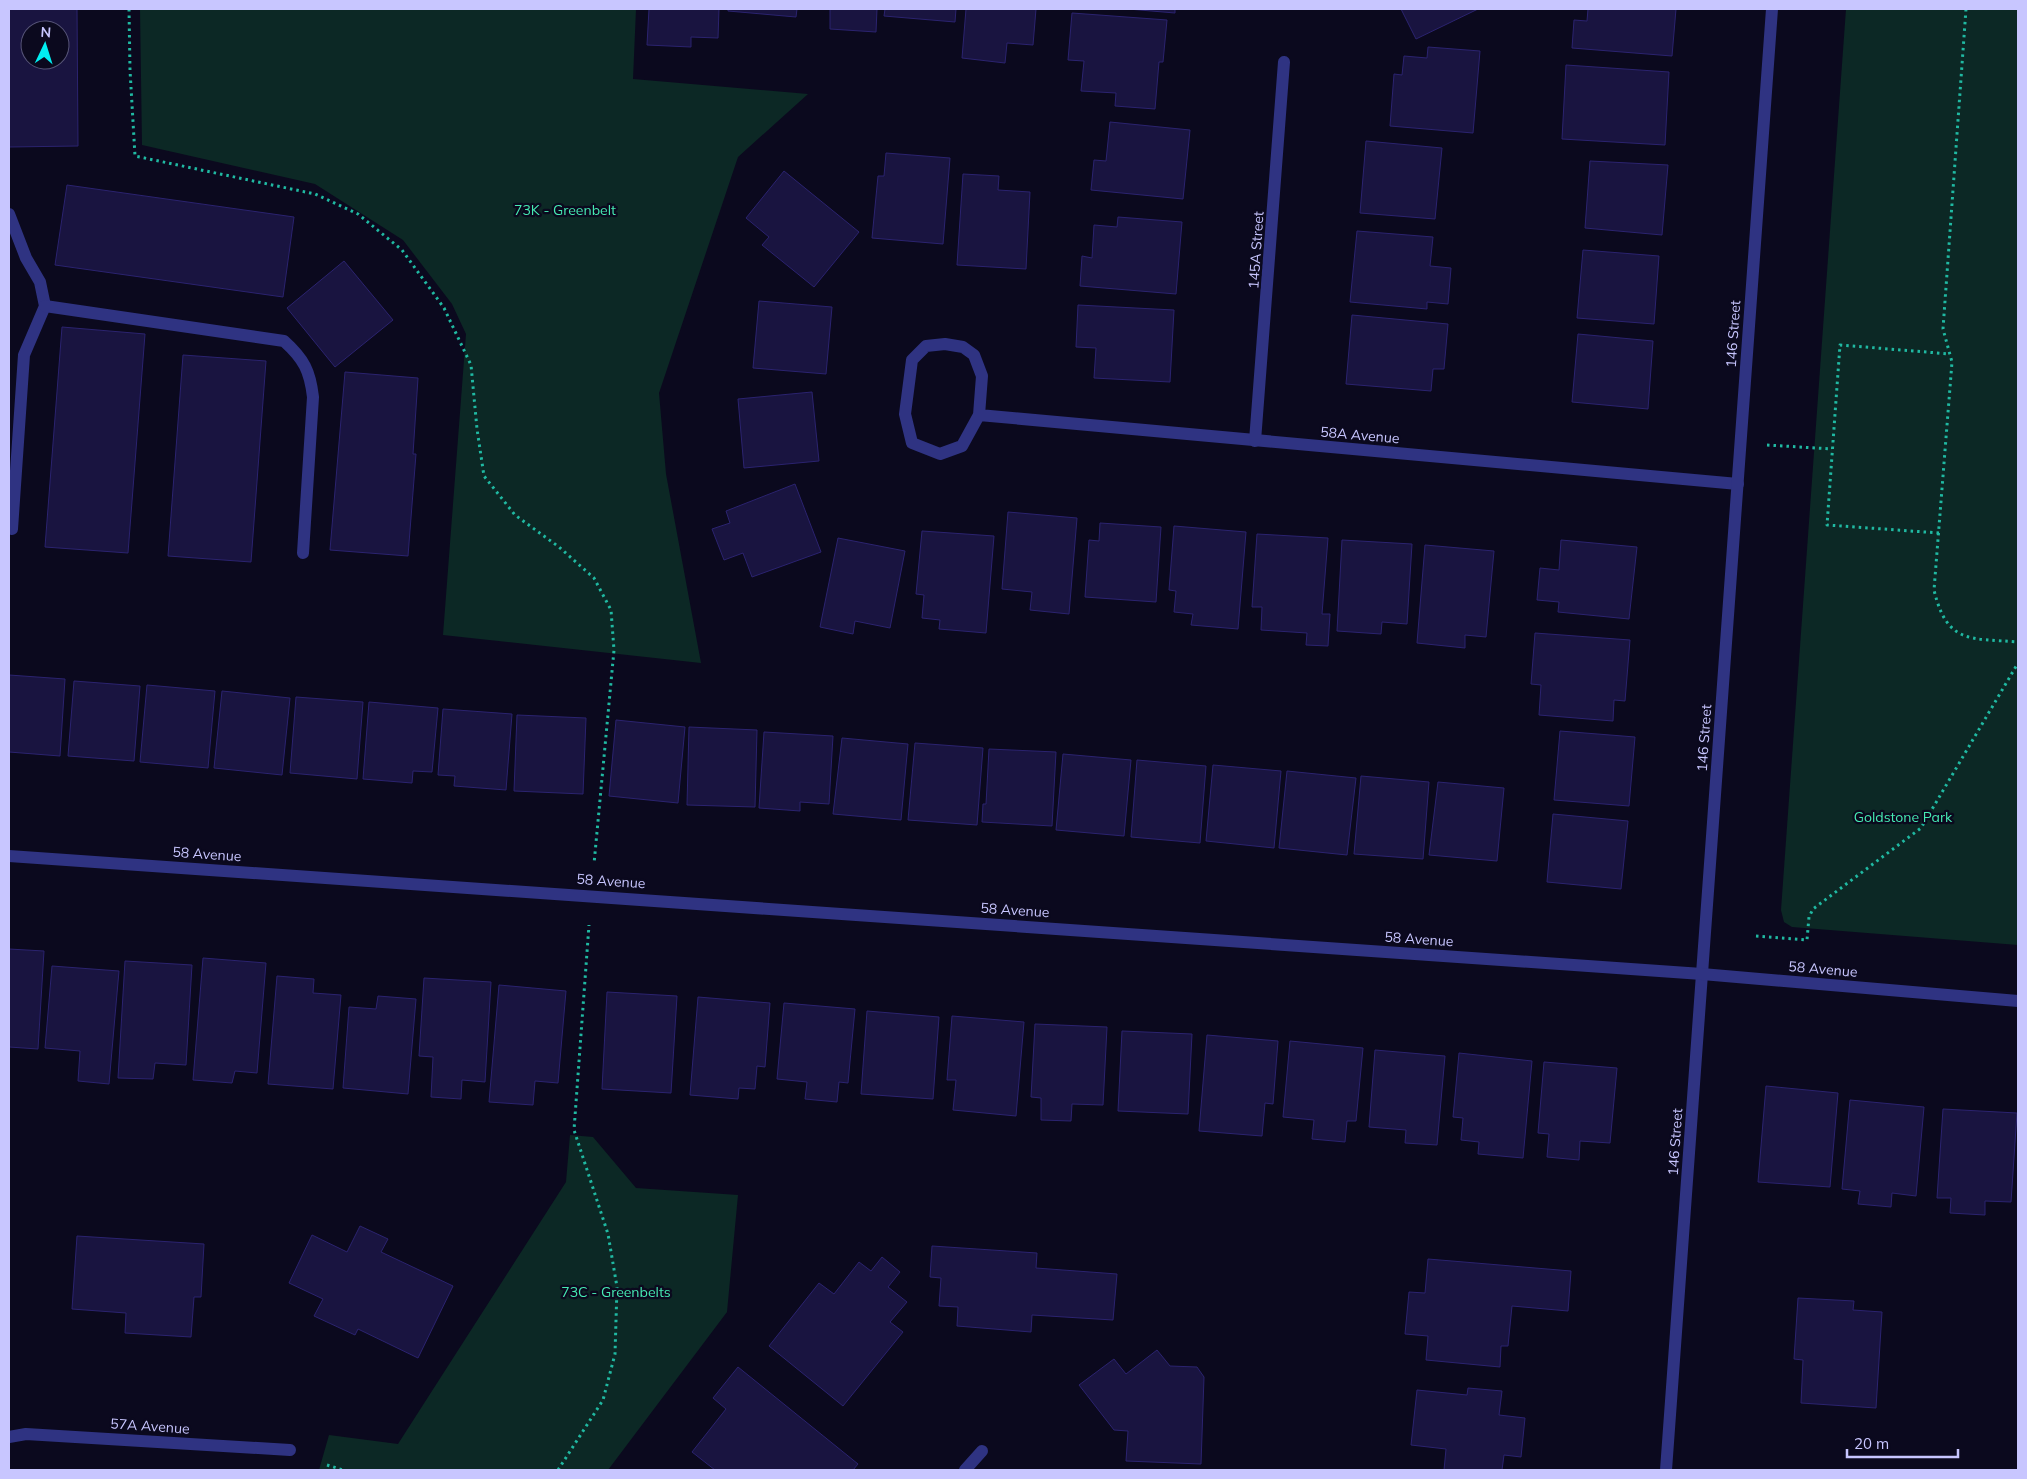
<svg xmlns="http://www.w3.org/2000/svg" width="2027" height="1479" font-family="Mulish,sans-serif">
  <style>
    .green { fill: #0c2825 }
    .building { fill: #191440; stroke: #2b236f; fill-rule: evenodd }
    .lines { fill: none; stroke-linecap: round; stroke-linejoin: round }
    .path { stroke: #20b9a2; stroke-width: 3; stroke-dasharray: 2.5 4; stroke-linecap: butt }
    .service { stroke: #2f3382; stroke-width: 12 }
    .minor { stroke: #2f3382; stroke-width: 12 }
    .tertiary { stroke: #2f3382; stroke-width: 12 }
    .labels { text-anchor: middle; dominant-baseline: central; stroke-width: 4.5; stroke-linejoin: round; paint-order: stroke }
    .park-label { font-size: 14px; fill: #46ebb3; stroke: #0b091e }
    .street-label { font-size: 14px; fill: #c8c6ff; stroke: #0b091e }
  </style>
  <rect width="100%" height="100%" fill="#0b091e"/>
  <!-- green -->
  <g class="green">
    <path d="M140,9H636L633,79L808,94L738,157L659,393L666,474L701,663L443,635L466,334L452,304L403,240L315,184L142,145Z"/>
    <path d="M1846,9H2018V945L1792,927L1784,922L1781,910Z"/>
    <path d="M570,1135L593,1137L636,1188L738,1195L727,1312L608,1470H319L329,1435L398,1444L566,1182Z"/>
  </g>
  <!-- building -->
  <g class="building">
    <path d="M9,9H77L78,146L9,147ZM30,30H60V60H30Z"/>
    <path d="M649,9H719L718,38L691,37V47L647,45Z"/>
    <path d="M728,9H797L796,17L728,11Z"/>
    <path d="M830,9H877L876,32L830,29Z"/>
    <path d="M885,9H956L955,22L884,16Z"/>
    <path d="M966,9H1036L1033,45L1007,43L1005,63L962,58Z"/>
    <path d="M1128,9H1175V13Z"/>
    <path d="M1401,9H1478L1416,39Z"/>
    <path d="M1588,9H1676L1672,56L1572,48L1574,20L1587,21Z"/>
    <path d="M1072,13L1167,20L1163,62H1159L1155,109L1115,106L1116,93L1081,91L1084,61L1068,60Z"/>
    <path d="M1428,47L1480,51L1473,133L1390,126L1394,74L1402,75L1404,56L1427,58Z"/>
    <path d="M1566,65L1669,72L1665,145L1562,139Z"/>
    <path d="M1110,122L1190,130L1183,199L1091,190L1094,160L1106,161Z"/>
    <path d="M1366,141L1442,148L1435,219L1360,213Z"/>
    <path d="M886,153L950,158L943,244L872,238L878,176H884Z"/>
    <path d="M1590,161L1668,165L1662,235L1585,228Z"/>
    <path d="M784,171L859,232L814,287L762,245L769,237L746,218Z"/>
    <path d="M963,174L999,176L998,190L1030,192L1026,269L957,265Z"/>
    <path d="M67,185L294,217L283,297L55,265Z"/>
    <path d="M1118,217L1182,222L1176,294L1080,286L1082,256L1092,258L1094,225L1117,227Z"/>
    <path d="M1357,231L1433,237L1430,266L1451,268L1448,304L1427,302V309L1350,302Z"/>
    <path d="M1583,250L1659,256L1654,324L1577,318Z"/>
    <path d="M344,261L393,320L335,367L287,308Z"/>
    <path d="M759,301L832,307L826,374L753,368Z"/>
    <path d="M1078,305L1174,310L1170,382L1094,378L1096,348L1076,347Z"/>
    <path d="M1352,315L1448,324L1444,369H1433L1431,391L1346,384Z"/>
    <path d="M62,327L145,334L128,553L45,547Z"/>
    <path d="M1578,334L1653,341L1648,409L1572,402Z"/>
    <path d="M183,355L266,361L251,562L168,556Z"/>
    <path d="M345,372L418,378L413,454H416L408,556L330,550Z"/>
    <path d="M812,392L819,461L744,468L738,399Z"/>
    <path d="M795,484L821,552L752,577L743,553L724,560L712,529L730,523L726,511Z"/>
    <path d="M1008,512L1077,518L1069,614L1030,610L1032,592L1002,589Z"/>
    <path d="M1100,523L1161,527L1156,602L1085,597L1089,540L1099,541Z"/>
    <path d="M1174,526L1246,532L1238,629L1191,625L1193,614L1174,612L1176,591L1169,590Z"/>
    <path d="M922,531L994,536L986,633L939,629L940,620L922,618L924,595L916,594Z"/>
    <path d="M1257,534L1328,538L1322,614H1330L1328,646L1306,645L1307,633L1261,630L1262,607H1252Z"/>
    <path d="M838,538L905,551L890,628L855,621L853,634L820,627Z"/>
    <path d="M1342,540L1412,544L1407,624L1382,622L1381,634L1337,631Z"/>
    <path d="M1561,540L1637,547L1629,619L1558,612L1559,602L1537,600L1540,568L1559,570Z"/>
    <path d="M1425,545L1494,551L1486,637L1465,635V648L1417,643Z"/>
    <path d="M1535,633L1630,640L1625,701L1614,700L1613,721L1539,715L1541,685L1531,684Z"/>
    <path d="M9,675L65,679L60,756L9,752Z"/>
    <path d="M74,681L140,686L134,761L68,756Z"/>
    <path d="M147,685L215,691L208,768L140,762Z"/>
    <path d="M222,691L290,698L282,775L214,768Z"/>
    <path d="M296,697L363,702L357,779L290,773Z"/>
    <path d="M369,702L438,708L432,772L413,771L412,783L363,779Z"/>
    <path d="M443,709L512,714L506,790L454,786L455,776L438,775Z"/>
    <path d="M517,715L586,718L583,794L514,791Z"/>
    <path d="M616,720L685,727L678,803L609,796Z"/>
    <path d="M689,727L757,730L755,807L687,805Z"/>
    <path d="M1560,731L1635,737L1629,806L1554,800Z"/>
    <path d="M764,732L833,736L829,804L800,802V811L759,808Z"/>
    <path d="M842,738L908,744L901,820L833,814Z"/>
    <path d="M915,743L983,748L977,825L908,820Z"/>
    <path d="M989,749L1056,752L1052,826L982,822L983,804H986Z"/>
    <path d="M1063,754L1131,760L1124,836L1056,830Z"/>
    <path d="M1137,760L1206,766L1200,843L1131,837Z"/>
    <path d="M1213,765L1281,771L1274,848L1206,841Z"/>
    <path d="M1287,771L1356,778L1347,855L1279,848Z"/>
    <path d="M1361,776L1429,782L1423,859L1354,854Z"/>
    <path d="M1438,782L1504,788L1497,861L1429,855Z"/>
    <path d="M1553,814L1628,821L1621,889L1547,882Z"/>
    <path d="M9,949L44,951L38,1049L9,1047Z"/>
    <path d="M203,958L266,963L257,1073L235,1071L232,1083L193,1080Z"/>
    <path d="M125,961L192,965L186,1065L155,1063L153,1079L118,1078Z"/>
    <path d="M52,966L119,971L109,1084L78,1081L80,1051L45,1048Z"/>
    <path d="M277,976L314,979L313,993L341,995L333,1089L268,1084Z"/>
    <path d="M424,978L491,982L485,1082L462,1080L461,1099L431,1097L433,1057L419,1056Z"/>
    <path d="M499,985L566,991L558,1083L535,1081L533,1105L489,1102Z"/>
    <path d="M607,992L677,996L671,1093L602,1089Z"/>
    <path d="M378,996L416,999L408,1094L343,1088L349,1007L376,1009Z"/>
    <path d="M698,997L770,1003L765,1067L757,1066L755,1089L739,1088L738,1099L690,1095Z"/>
    <path d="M784,1003L855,1009L848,1083L839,1082L837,1102L805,1099L807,1082L777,1079Z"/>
    <path d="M867,1011L939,1017L933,1099L861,1094Z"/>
    <path d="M952,1016L1024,1022L1016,1116L953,1110L956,1080H947Z"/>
    <path d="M1035,1024L1107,1027L1103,1105L1072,1104L1071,1121L1041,1120V1098L1031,1097Z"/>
    <path d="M1122,1031L1192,1034L1188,1114L1118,1111Z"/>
    <path d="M1207,1035L1278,1041L1273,1104L1265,1103L1262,1136L1199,1131Z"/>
    <path d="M1290,1041L1363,1048L1356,1121H1347L1345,1142L1312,1139L1314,1120L1283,1117Z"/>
    <path d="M1375,1050L1445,1056L1437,1145L1405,1143L1406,1130L1369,1127Z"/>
    <path d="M1459,1053L1532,1061L1523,1158L1478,1154L1479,1142L1461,1140L1463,1118L1453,1117Z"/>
    <path d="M1544,1062L1617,1068L1610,1143L1580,1141L1579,1160L1547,1157L1549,1134L1538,1133Z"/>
    <path d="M1766,1086L1838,1093L1830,1187L1758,1182Z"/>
    <path d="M1850,1100L1924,1107L1916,1196L1892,1193L1891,1207L1858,1204L1860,1191L1842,1189Z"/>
    <path d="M1943,1109L2017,1113L2011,1202L1985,1201V1215L1950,1213L1951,1198H1937Z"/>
    <path d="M360,1226L388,1239L381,1252L453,1286L418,1358L358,1329L355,1335L314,1316L323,1299L289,1283L312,1235L347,1252Z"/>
    <path d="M77,1236L204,1244L201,1297H194L191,1337L125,1333L126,1313L72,1309Z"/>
    <path d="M932,1246L1037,1253L1036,1268L1117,1274L1113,1320L1032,1315L1031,1332L957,1326L958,1307L939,1306L941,1278L930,1277Z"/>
    <path d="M882,1257L900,1272L888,1287L907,1302L890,1322L903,1332L843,1406L769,1346L819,1283L834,1294L859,1262L871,1271Z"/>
    <path d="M1428,1259L1571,1271L1568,1311L1512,1306L1508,1346H1501L1500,1367L1426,1360L1428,1336L1405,1334L1409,1292L1425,1293Z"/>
    <path d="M1798,1298L1854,1301L1853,1310L1882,1312L1876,1408L1801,1403L1803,1360L1794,1359Z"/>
    <path d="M1157,1350L1170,1366L1197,1367L1204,1377L1201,1464L1126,1461L1128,1431L1114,1430L1079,1385L1114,1359L1126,1374Z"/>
    <path d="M738,1367L858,1464L853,1470H715L692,1452L726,1409L713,1398Z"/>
    <path d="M1468,1388L1502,1391L1499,1415L1525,1418L1521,1457L1504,1455L1502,1470H1444L1446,1449L1411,1445L1417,1390L1467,1395Z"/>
  </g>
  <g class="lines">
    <!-- path -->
    <g class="path">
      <path d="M129,9L130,70L135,156L315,194L358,214L402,250L444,308L471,365L477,429L484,476L515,515L559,547L594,578L611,610L614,650L594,864"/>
      <path d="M1966,9L1943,329L1952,362L1934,590C1947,645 1971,638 2018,642"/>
      <path d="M1767,445L1832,449"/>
      <path d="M1939,533L1827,525L1840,345L1950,354"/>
      <path d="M1756,936L1807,940L1809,917L1813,909L1921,828L2018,663"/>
      <path d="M327,1465L343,1470"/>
      <path d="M558,1470L603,1400L615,1354L617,1287L608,1234L574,1130L589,925"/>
    </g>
    <!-- service -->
    <g class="service">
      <path d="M9,214L26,258L40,282L45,306L24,355L12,529"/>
      <path d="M45,306L284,341C304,359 310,371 313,397L303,553"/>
    </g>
    <!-- minor -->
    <g class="minor">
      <path d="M979,415L982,376L974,355L963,347L945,344L926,346L912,360L905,414L912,443L940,454L962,446L979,415L1738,484"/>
      <path d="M1255,441L1284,62"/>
      <path d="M9,1437L26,1434L290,1450"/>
      <path d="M965,1470L982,1451"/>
      <path d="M1666,1470L1772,9"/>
    </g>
    <!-- tertiary -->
    <path class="tertiary" d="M9,856L1702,974L2018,1001"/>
  </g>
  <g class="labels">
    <!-- park labels -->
    <g class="park-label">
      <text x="565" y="210">73K - Greenbelt</text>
      <text x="1903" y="817">Goldstone Park</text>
      <text x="616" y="1292">73C - Greenbelts</text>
    </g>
    <!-- street labels -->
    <g class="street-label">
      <text transform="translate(1256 250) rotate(-86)">145A Street</text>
      <text transform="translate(1733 334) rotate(-86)">146 Street</text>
      <text transform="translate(1360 435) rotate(5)">58A Avenue</text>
      <text transform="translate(1704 738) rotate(-86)">146 Street</text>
      <text transform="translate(207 854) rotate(4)">58 Avenue</text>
      <text transform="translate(611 881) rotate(4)">58 Avenue</text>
      <text transform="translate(1015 910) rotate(4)">58 Avenue</text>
      <text transform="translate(1419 939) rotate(4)">58 Avenue</text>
      <text transform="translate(1823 969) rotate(5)">58 Avenue</text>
      <text transform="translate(1675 1142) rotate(-86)">146 Street</text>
      <text transform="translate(150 1426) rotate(4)">57A Avenue</text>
    </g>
  </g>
  <!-- border -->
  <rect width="2027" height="1479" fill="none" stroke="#c8c6ff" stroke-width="20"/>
  <!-- north arrow -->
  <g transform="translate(45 45) rotate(4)"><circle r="24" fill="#0b091e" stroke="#575578"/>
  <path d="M0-4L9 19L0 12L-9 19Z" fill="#00eef1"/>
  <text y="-8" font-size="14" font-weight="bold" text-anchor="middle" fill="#c8c6ff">N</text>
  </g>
  <!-- scale -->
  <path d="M1847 1449v8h111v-8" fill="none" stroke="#c8c6ff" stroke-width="2.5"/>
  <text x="1854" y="1449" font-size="15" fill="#c8c6ff" stroke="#0b091e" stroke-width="4" paint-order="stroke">20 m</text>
</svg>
